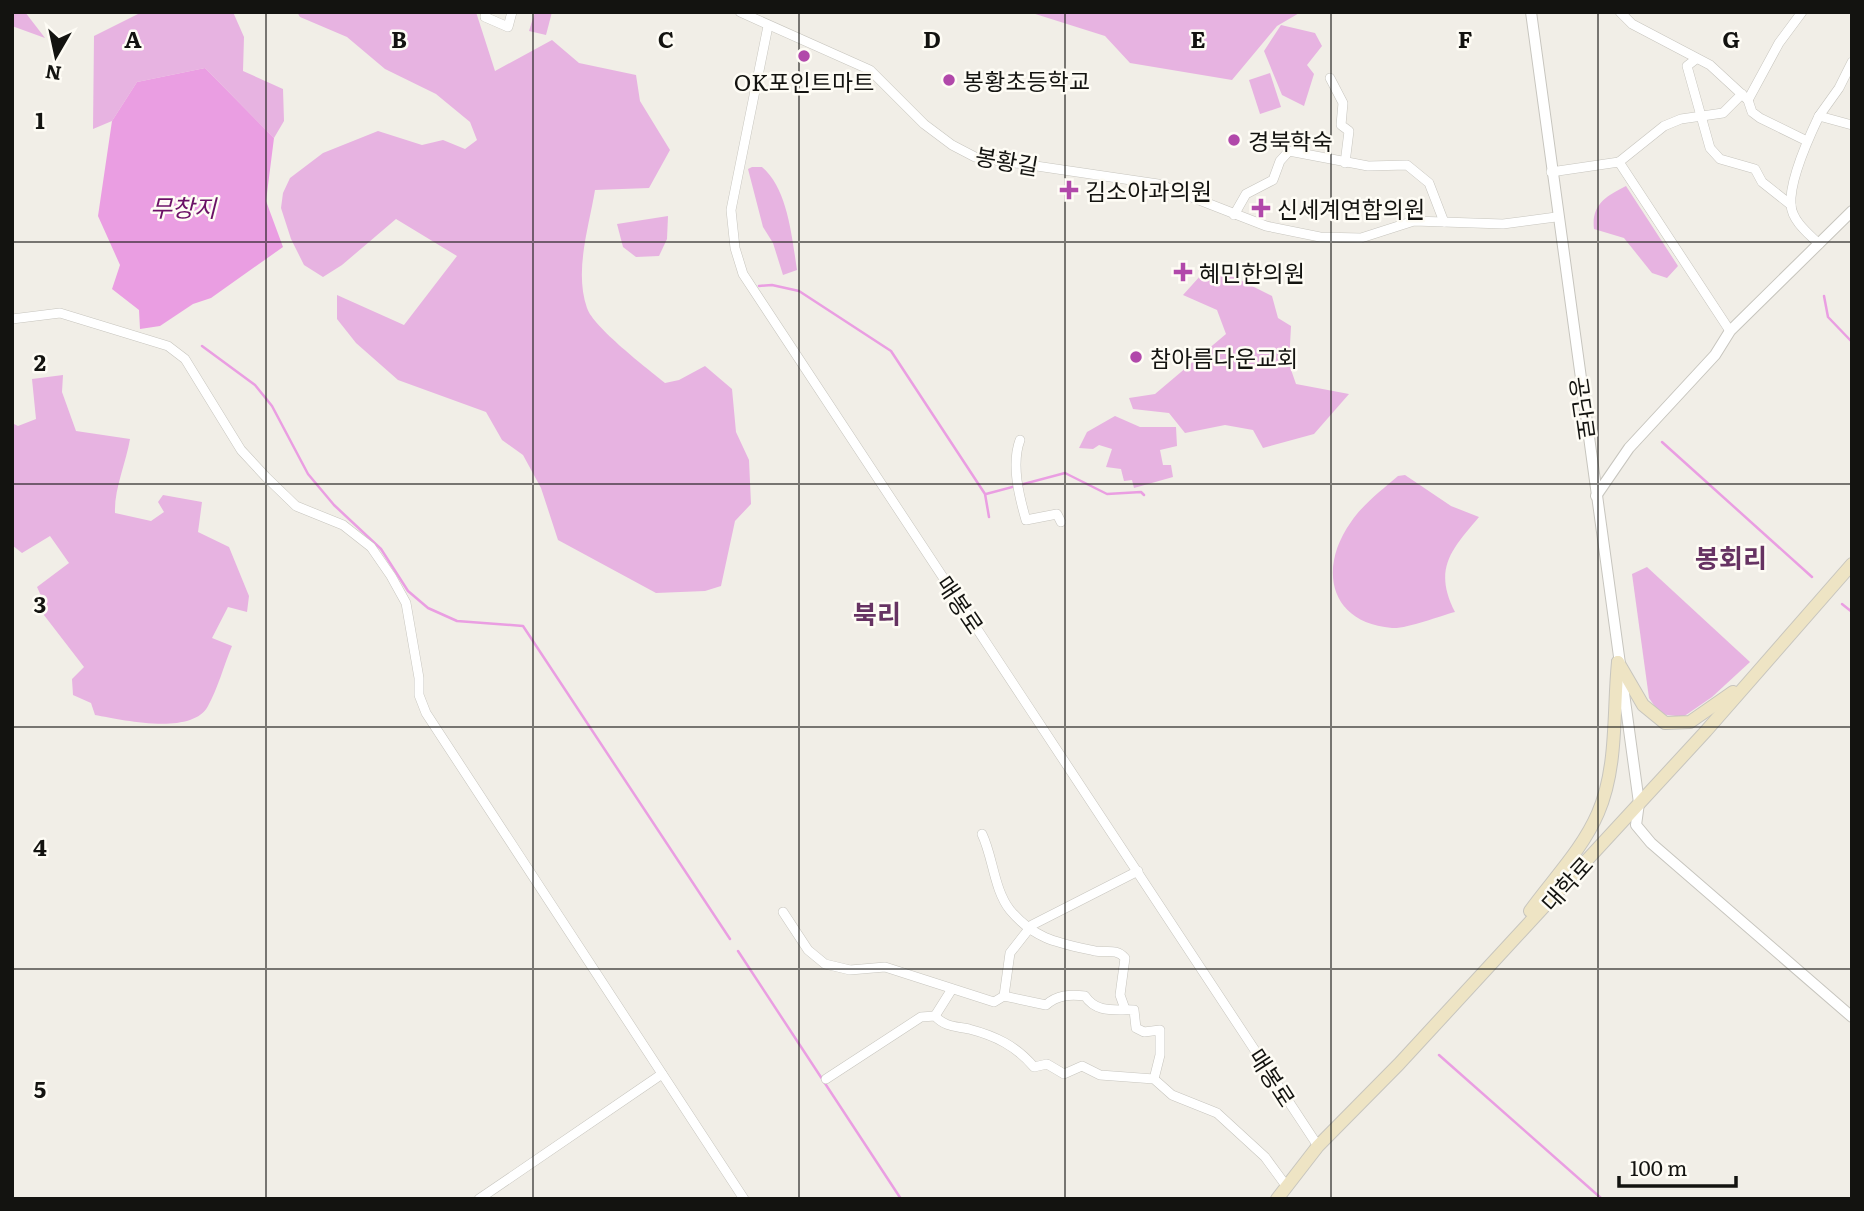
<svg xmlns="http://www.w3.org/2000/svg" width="1864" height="1211" font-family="Literata,'Noto Sans KR',serif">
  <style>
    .green { fill: #e7b3e1 }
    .water { fill: #ea9ee2 }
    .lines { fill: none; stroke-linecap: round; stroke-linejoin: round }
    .stream { stroke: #ea9ee2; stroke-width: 2.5 }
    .minor-casing { stroke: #c7c5be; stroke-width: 10 }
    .tertiary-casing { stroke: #c7c5be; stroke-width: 12 }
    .secondary-casing { stroke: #c7c5be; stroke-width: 14 }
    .minor { stroke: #fff; stroke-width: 9 }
    .tertiary { stroke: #fff; stroke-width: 10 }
    .secondary { stroke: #eee4c4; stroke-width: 12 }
    .grid { fill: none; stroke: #131310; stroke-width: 2; stroke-opacity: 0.55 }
    .poi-dot { fill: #b148aa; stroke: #fefcf5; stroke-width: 2.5 }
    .labels { text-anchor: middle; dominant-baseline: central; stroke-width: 5; stroke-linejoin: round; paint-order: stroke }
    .poi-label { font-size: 23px; fill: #131310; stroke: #fefcf5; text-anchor: start }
    .street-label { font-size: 23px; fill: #131310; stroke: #fefcf5 }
    .water-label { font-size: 24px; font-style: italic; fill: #6b1066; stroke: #fefcf5 }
    .quarter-label { font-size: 26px; font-weight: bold; fill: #663262; stroke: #fefcf5 }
    .grid-label { font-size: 23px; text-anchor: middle; font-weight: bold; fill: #131310; stroke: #fefcf5; stroke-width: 5; stroke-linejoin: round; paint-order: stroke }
  </style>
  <rect width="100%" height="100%" fill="#f1eee7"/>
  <!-- green -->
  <g class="green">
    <path d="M12,12H25L45,38L12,26Z"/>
    <path d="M142,12H233L244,37L243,71L283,89L284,121L274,138L205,68L137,82L112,121L93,129L94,36Z"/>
    <path d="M297,12H476L495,71L552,40L579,63L636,75L640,101L670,150L649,188L595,190C589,227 574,271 587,308C593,327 648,369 665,383L679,380L705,366L732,389L736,432L749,460L751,504L735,521L721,586L705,591L656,593L558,540L541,488L523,455L502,440L486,412L398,380L356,343L337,319V295L404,325L457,256L396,219L342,265L323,277L304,265L291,239L281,208L283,193L290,178L323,153L378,131L422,145L443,140L465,149L477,140L470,122L436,94L385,69L347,37L300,17Z"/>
    <path d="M535,12H552L546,35L529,31Z"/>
    <path d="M1029,12H1301L1277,26L1232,80L1130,63L1105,36Z"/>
    <path d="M1281,25L1315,33L1322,46L1307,65L1314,74L1304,106L1282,95L1264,51Z"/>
    <path d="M1270,73L1281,107L1260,114L1249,80Z"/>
    <path d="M752,167H762C788,189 792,238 797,270L783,275L773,243L763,227L748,169Z"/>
    <path d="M1626,186L1678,266L1667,278L1652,273L1624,238L1594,229C1591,205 1606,196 1626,186Z"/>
    <path d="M668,216L667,239L659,256L636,257L623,247L617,224Z"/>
    <path d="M1210,265L1272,296L1278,318L1291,326L1289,364L1296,384L1349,394L1314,434L1263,448L1253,430L1225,425L1185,433L1169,413L1133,409L1129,398L1155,394L1226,334L1217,310L1183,295Z"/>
    <path d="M63,375L62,392L76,431L130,439C126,463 114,489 115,513L151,521L164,512L158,502L163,495L202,502L198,532L229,547L249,596L247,612L228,607L212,638L232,646C224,665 218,688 208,706C192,736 123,720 95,715L91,703L73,695L72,679L84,667L37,606L43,600L37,587L69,563L50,536L22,553L12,545V423L18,426L36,419L32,379Z"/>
    <path d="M1115,416L1140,427H1176L1177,446L1160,450L1163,465H1171L1173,477L1134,488L1132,480L1124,481L1121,469L1106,467L1112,449L1099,445L1093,449L1079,448L1087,432Z"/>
    <path d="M1405,475L1451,506L1479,517C1451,550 1433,569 1455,612C1439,616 1407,629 1392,628C1329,623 1318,568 1351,522C1363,504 1382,490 1398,476Z"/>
    <path d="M1647,567L1750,662L1712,697L1683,717L1660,714L1649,698L1632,574Z"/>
  </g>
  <!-- water -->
  <path class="water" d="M205,68L274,138L266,201L283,247L211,298L193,304L160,326L140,329L139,310L112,289L120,265L98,216L112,121L137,82Z"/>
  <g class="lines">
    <!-- stream -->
    <g class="stream">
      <path d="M759,286L772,285L799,291L891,351L985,494L989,517"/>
      <path d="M1824,296L1828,317L1852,342"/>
      <path d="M202,346L255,385L272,406L308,474L334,505L381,549L408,591L428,608L457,621L523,626L730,939"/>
      <path d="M1662,442L1812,577"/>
      <path d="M986,494L1065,473L1107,494L1141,492L1144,495"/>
      <path d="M1842,604L1852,612"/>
      <path d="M738,951L901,1199"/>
      <path d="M1439,1055L1602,1199"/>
    </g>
    <!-- minor casing -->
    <g class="minor-casing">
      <g id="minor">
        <path d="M486,12L485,17L508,27L512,12"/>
        <path d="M740,12L870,70L924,124L952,145L975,157L1158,184L1266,226L1320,237L1361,238L1414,221L1503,224L1556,217"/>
        <path d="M1620,12L1632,24L1710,65L1748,100L1752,112L1760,118L1807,141"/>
        <path d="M768,26L731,210L735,248L743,274L1318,1146"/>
        <path d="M1696,59L1687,66L1710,148L1720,159L1755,169L1762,182L1791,205"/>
        <path d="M1330,78L1343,103L1341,125L1349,131L1345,163"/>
        <path d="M1748,100L1779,43L1802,12"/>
        <path d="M1819,116L1839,88L1852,62"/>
        <path d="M1619,162L1664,126L1681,119L1723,113L1742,94"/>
        <path d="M1551,172L1619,162L1730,331"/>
        <path d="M1234,215L1246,194L1273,180L1280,161L1289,151L1368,166L1407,165L1429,183L1444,222"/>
        <path d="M1819,244C1809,234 1792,221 1791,205C1789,182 1809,137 1819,116L1852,125"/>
        <path d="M12,319L60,313L168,346L185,359L241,450L266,477L296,506L343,525L371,547L391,576L406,603L419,678V695L426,713L744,1199"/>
        <path d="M1020,440C1011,464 1019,496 1026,520L1057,514L1061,522"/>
        <path d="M982,834C993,857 994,890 1010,910C1035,940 1059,943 1095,951C1107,953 1116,948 1125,958L1120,995L1125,1009"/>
        <path d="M783,912L808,950L825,964L850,970L885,967L994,1002L1004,996L1046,1005C1057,995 1070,994 1085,996C1097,1014 1116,1009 1134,1010L1136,1028L1144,1032L1160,1030V1055L1154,1079"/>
        <path d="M1004,996L1010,953L1032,925L1138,871"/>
        <path d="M935,1016L952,989"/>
        <path d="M826,1079L921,1017L935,1016C945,1027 955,1026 969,1029C996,1036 1016,1046 1034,1067L1047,1064L1064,1074L1082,1066L1100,1075L1154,1079L1172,1095L1217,1113L1265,1157L1287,1187"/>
        <path d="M479,1199L662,1074"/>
      </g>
    </g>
    <!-- tertiary casing -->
    <g class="tertiary-casing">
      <g id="tertiary">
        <path d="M1531,12L1639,803L1636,825L1651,843L1852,1017"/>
        <path d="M1596,496L1629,448L1715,355L1730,331L1852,211"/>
      </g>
    </g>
    <!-- secondary casing -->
    <g class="secondary-casing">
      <g id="secondary">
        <path d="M1618,662L1643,705L1665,723L1690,722L1733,692"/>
        <path d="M1530,911C1553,879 1582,850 1598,813C1618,767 1613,711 1618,662"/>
        <path d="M1277,1199L1318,1146L1399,1064L1706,731L1852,564"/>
      </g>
    </g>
    <!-- minor -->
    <use href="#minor" class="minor"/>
    <!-- tertiary -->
    <use href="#tertiary" class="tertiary"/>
    <!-- secondary -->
    <use href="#secondary" class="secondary"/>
  </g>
  <!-- grid -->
  <path class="grid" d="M266,12V1199M533,12V1199M799,12V1199M1065,12V1199M1331,12V1199M1598,12V1199M12,242H1852M12,484H1852M12,727H1852M12,969H1852"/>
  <!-- markers -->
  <g class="poi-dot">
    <circle cx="804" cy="56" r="7"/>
    <circle cx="949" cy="80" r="7"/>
    <circle cx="1234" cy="140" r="7"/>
    <path d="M1065.5 179.5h7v7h7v7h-7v7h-7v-7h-7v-7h7z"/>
    <path d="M1257.5 197.5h7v7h7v7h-7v7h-7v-7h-7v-7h7z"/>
    <path d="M1179.5 261.5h7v7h7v7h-7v7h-7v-7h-7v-7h7z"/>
    <circle cx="1136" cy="357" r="7"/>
  </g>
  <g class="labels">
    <!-- poi labels -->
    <g class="poi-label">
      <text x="963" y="80">봉황초등학교</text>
      <text x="804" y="81" text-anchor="middle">OK포인트마트</text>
      <text x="1248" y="140">경북학숙</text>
      <text x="1085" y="190">김소아과의원</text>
      <text x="1277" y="208">신세계연합의원</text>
      <text x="1199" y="272">혜민한의원</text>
      <text x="1150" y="357">참아름다운교회</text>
    </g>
    <!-- street labels -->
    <g class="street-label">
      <text transform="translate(1007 160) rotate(10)">봉황길</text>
      <text transform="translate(1584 408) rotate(82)">공단로</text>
      <text transform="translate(961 604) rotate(56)">매봉로</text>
      <text transform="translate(1566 883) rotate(-48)">대학로</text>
      <text transform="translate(1273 1077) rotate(57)">매봉로</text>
    </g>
    <!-- water labels -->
    <g class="water-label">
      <text x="183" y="206">무창지</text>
    </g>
    <!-- quarter labels -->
    <g class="quarter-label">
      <text x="1731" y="556">봉회리</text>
      <text x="877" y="612">북리</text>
    </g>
  </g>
  <g class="grid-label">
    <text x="133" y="48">A</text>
    <text x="399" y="48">B</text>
    <text x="666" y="48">C</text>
    <text x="932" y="48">D</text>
    <text x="1198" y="48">E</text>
    <text x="1465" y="48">F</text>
    <text x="1731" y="48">G</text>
    <text x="40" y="129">1</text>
    <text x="40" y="371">2</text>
    <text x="40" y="613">3</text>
    <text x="40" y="856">4</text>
    <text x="40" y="1098">5</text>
  </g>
  <!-- border -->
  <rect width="1864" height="1211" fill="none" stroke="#131310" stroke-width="28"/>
  <!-- north arrow -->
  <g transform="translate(56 56) rotate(189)" stroke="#fefcf5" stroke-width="5" paint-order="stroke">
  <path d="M0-5L12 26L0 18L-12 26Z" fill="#131310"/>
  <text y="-10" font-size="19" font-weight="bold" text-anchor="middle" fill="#131310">N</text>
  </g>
  <!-- scale -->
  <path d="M1619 1176v10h117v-10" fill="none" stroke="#131310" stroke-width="3.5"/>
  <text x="1630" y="1176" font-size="21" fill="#131310" stroke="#fefcf5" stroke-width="5" paint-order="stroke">100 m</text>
</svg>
